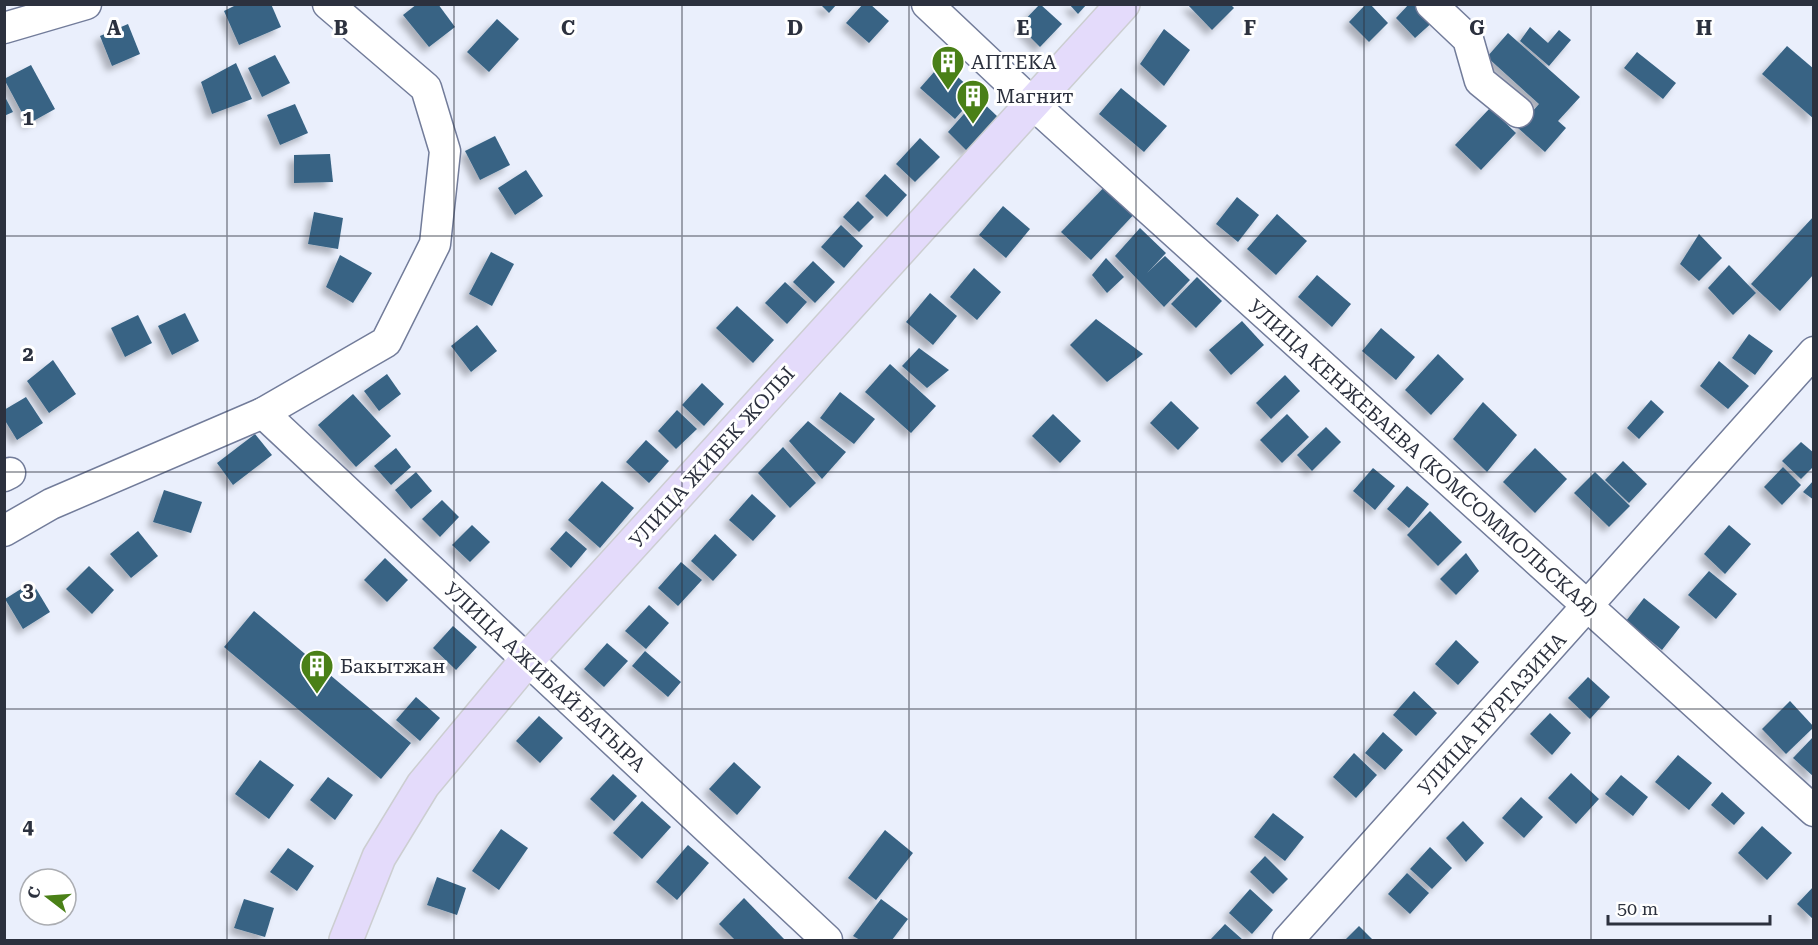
<svg xmlns="http://www.w3.org/2000/svg" width="1818" height="945" font-family="'Roboto Serif',serif">
  <style>
    .building { fill: #376384; filter: url(#shadow) }
    .lines { fill: none; stroke-linecap: round; stroke-linejoin: round }
    .minor-casing { stroke: #727c9a; stroke-width: 33 }
    .major-casing { stroke: #ccced1; stroke-width: 36 }
    .minor { stroke: #fff; stroke-width: 30 }
    .major { stroke: #e4dbfb; stroke-width: 33 }
    .grid { fill: none; stroke: #2c313e; stroke-width: 1.5; stroke-opacity: 0.55 }
    .labels { text-anchor: middle; dominant-baseline: central; stroke-width: 6; stroke-linejoin: round; paint-order: stroke }
    .poi-label { font-size: 20px; fill: #2c313e; stroke: #fff; text-anchor: start }
    .street-label { font-size: 20px; fill: #2c313e; stroke: #fff }
    .grid-label { font-size: 20px; text-anchor: middle; font-weight: bold; fill: #2c313e; stroke: #fff; stroke-width: 6; stroke-linejoin: round; paint-order: stroke }
  </style>
  <defs>
    <filter id="shadow"><feDropShadow dx="-5.5" dy="5.5" stdDeviation="3" flood-color="#0004"/></filter>
  </defs>
  <rect width="100%" height="100%" fill="#eaeffc"/>
  <!-- building -->
  <g class="building">
    <path d="M238,4H271L281,27L239,45L224,11Z"/>
    <path d="M417,4H438L455,27L429,47L403,15Z"/>
    <path d="M820,4H837L829,13Z"/>
    <path d="M863,4H870L889,21L869,43L846,23Z"/>
    <path d="M1040,4L1062,24L1040,47L1019,26Z"/>
    <path d="M1069,4H1087L1078,14Z"/>
    <path d="M1187,4H1230L1234,8L1212,30Z"/>
    <path d="M1366,4H1370L1388,23L1369,42L1349,22Z"/>
    <path d="M1409,4H1420L1435,20L1415,38L1396,18Z"/>
    <path d="M497,19L519,39L489,72L467,52Z"/>
    <path d="M128,24L140,54L112,66L100,36Z"/>
    <path d="M1530,27L1548,43L1559,30L1571,40L1549,66L1520,41Z"/>
    <path d="M1164,29L1190,50L1164,86L1140,64Z"/>
    <path d="M1508,33L1580,97L1558,121L1566,128L1545,152L1518,128L1539,104L1487,57Z"/>
    <path d="M1787,46L1814,69V119L1762,74Z"/>
    <path d="M1637,52L1676,83L1663,99L1624,68Z"/>
    <path d="M275,55L290,83L262,97L248,68Z"/>
    <path d="M236,63L252,99L212,114L201,82Z"/>
    <path d="M942,63L977,94L955,119L920,88Z"/>
    <path d="M31,65L55,109L28,124L4,79Z"/>
    <path d="M1121,88L1167,126L1144,152L1099,114Z"/>
    <path d="M4,95L13,112L4,116Z"/>
    <path d="M978,98L998,117L968,152L948,132Z"/>
    <path d="M295,104L308,133L280,145L267,115Z"/>
    <path d="M1490,108L1516,133L1481,170L1455,145Z"/>
    <path d="M495,136L510,165L480,180L465,151Z"/>
    <path d="M920,138L940,157L915,182L896,164Z"/>
    <path d="M330,154L333,182L294,183V155Z"/>
    <path d="M526,170L543,196L515,215L498,188Z"/>
    <path d="M885,174L907,195L887,217L865,196Z"/>
    <path d="M1111,180L1140,208L1091,260L1061,232Z"/>
    <path d="M1237,197L1259,215L1238,242L1216,224Z"/>
    <path d="M858,201L874,217L859,232L843,217Z"/>
    <path d="M1003,206L1030,229L1006,258L979,235Z"/>
    <path d="M314,212L343,218L338,249L308,244Z"/>
    <path d="M1277,214L1307,241L1276,275L1247,249Z"/>
    <path d="M1814,216V274L1780,311L1751,284Z"/>
    <path d="M841,225L863,246L844,268L821,247Z"/>
    <path d="M1140,228L1166,253L1147,273L1165,256L1190,280L1164,307L1115,256Z"/>
    <path d="M1699,234L1722,258L1699,281L1680,264Z"/>
    <path d="M491,252L514,264L492,306L469,294Z"/>
    <path d="M340,255L372,273L353,303L326,287Z"/>
    <path d="M1106,258L1124,277L1107,293L1092,275Z"/>
    <path d="M813,261L835,282L815,303L793,282Z"/>
    <path d="M1729,265L1756,293L1733,315L1708,288Z"/>
    <path d="M974,268L1001,292L977,320L950,297Z"/>
    <path d="M1317,275L1351,304L1332,327L1298,297Z"/>
    <path d="M1197,277L1222,301L1196,328L1171,304Z"/>
    <path d="M785,282L807,302L787,324L765,303Z"/>
    <path d="M930,293L957,316L933,345L906,322Z"/>
    <path d="M737,306L774,340L753,363L716,328Z"/>
    <path d="M185,313L199,341L172,355L158,326Z"/>
    <path d="M138,315L152,343L125,357L111,328Z"/>
    <path d="M1096,319L1143,354L1107,382L1070,345Z"/>
    <path d="M1242,321L1264,345L1231,375L1209,350Z"/>
    <path d="M477,325L497,351L471,372L451,346Z"/>
    <path d="M1381,328L1415,357L1396,380L1362,351Z"/>
    <path d="M1749,334L1773,351L1755,375L1732,358Z"/>
    <path d="M919,348L949,370L927,388L902,366Z"/>
    <path d="M1438,354L1464,379L1431,415L1405,390Z"/>
    <path d="M53,360L76,394L49,413L27,381Z"/>
    <path d="M1719,361L1749,386L1728,409L1700,386Z"/>
    <path d="M890,364L936,406L911,433L865,392Z"/>
    <path d="M387,374L401,394L379,411L364,391Z"/>
    <path d="M1285,375L1300,391L1271,419L1256,403Z"/>
    <path d="M702,383L724,404L704,426L682,405Z"/>
    <path d="M840,392L875,419L854,444L820,418Z"/>
    <path d="M353,394L391,436L356,467L318,425Z"/>
    <path d="M26,397L43,423L17,440L4,419V410Z"/>
    <path d="M1651,400L1664,412L1639,439L1627,428Z"/>
    <path d="M1171,401L1199,428L1178,450L1150,423Z"/>
    <path d="M1483,402L1517,435L1487,472L1453,439Z"/>
    <path d="M677,410L697,429L676,449L658,431Z"/>
    <path d="M1053,414L1081,441L1060,463L1032,436Z"/>
    <path d="M1287,414L1309,437L1282,463L1260,440Z"/>
    <path d="M808,421L846,452L822,479L789,441Z"/>
    <path d="M1326,427L1341,442L1312,471L1297,455Z"/>
    <path d="M255,434L272,455L233,485L217,463Z"/>
    <path d="M646,440L669,461L649,483L626,462Z"/>
    <path d="M1801,442L1814,453V466L1801,479L1782,461Z"/>
    <path d="M783,447L816,483L790,508L758,473Z"/>
    <path d="M396,448L411,467L391,485L374,466Z"/>
    <path d="M1535,448L1567,479L1535,513L1503,482Z"/>
    <path d="M1623,461L1647,484L1629,503L1605,480Z"/>
    <path d="M1783,467L1801,485L1782,505L1764,487Z"/>
    <path d="M1373,468L1395,486L1375,510L1353,491Z"/>
    <path d="M416,472L432,491L411,509L395,490Z"/>
    <path d="M1595,472L1630,506L1609,527L1574,493Z"/>
    <path d="M1814,480V500L1803,492Z"/>
    <path d="M602,481L634,508L600,548L568,520Z"/>
    <path d="M1407,486L1429,504L1409,528L1387,509Z"/>
    <path d="M164,490L202,502L191,533L153,522Z"/>
    <path d="M752,494L776,516L753,541L729,520Z"/>
    <path d="M442,500L459,517L440,537L422,519Z"/>
    <path d="M1430,511L1462,542L1438,566L1407,535Z"/>
    <path d="M472,525L490,542L470,562L452,545Z"/>
    <path d="M1729,525L1751,544L1725,574L1704,554Z"/>
    <path d="M138,531L158,556L131,578L110,554Z"/>
    <path d="M566,531L587,549L571,568L550,549Z"/>
    <path d="M715,534L737,555L713,581L691,561Z"/>
    <path d="M1466,553L1479,571L1456,595L1440,579Z"/>
    <path d="M385,558L408,580L387,602L364,580Z"/>
    <path d="M681,562L702,580L678,606L658,588Z"/>
    <path d="M89,566L114,590L92,614L66,589Z"/>
    <path d="M1709,571L1737,594L1716,619L1688,595Z"/>
    <path d="M32,582L50,612L23,629L5,599Z"/>
    <path d="M1644,598L1680,627L1662,650L1626,621Z"/>
    <path d="M649,605L669,623L646,649L625,631Z"/>
    <path d="M254,611L411,743L381,779L224,647Z"/>
    <path d="M453,626L477,647L456,670L433,648Z"/>
    <path d="M1456,640L1479,662L1458,685L1435,664Z"/>
    <path d="M607,643L628,661L604,687L584,669Z"/>
    <path d="M645,651L681,682L668,697L632,666Z"/>
    <path d="M1588,677L1610,697L1590,719L1568,698Z"/>
    <path d="M1414,691L1437,713L1416,736L1393,715Z"/>
    <path d="M416,697L440,718L420,741L396,720Z"/>
    <path d="M1790,701L1814,727L1786,754L1762,729Z"/>
    <path d="M1550,713L1571,733L1552,755L1530,734Z"/>
    <path d="M539,716L563,738L540,763L516,741Z"/>
    <path d="M1383,732L1403,750L1385,770L1365,753Z"/>
    <path d="M1814,736V777L1793,758Z"/>
    <path d="M1354,753L1377,775L1356,798L1333,777Z"/>
    <path d="M1678,755L1712,783L1689,810L1655,782Z"/>
    <path d="M260,760L294,785L269,819L235,794Z"/>
    <path d="M734,762L761,787L737,815L709,789Z"/>
    <path d="M1571,773L1599,799L1576,824L1548,798Z"/>
    <path d="M613,774L637,796L614,821L590,799Z"/>
    <path d="M1621,775L1648,797L1633,816L1605,794Z"/>
    <path d="M328,777L353,795L335,820L310,800Z"/>
    <path d="M1722,792L1745,813L1734,825L1711,805Z"/>
    <path d="M1521,797L1543,817L1524,838L1502,818Z"/>
    <path d="M642,801L671,827L642,859L613,833Z"/>
    <path d="M1273,813L1304,837L1285,861L1254,837Z"/>
    <path d="M1463,821L1484,843L1466,862L1446,838Z"/>
    <path d="M1762,826L1792,853L1767,880L1738,853Z"/>
    <path d="M501,829L528,848L499,890L472,871Z"/>
    <path d="M885,830L913,853L876,900L848,878Z"/>
    <path d="M688,845L709,863L677,900L656,882Z"/>
    <path d="M1430,847L1452,868L1432,889L1410,869Z"/>
    <path d="M288,848L314,866L297,891L270,872Z"/>
    <path d="M1265,856L1288,879L1273,894L1250,872Z"/>
    <path d="M1407,873L1429,893L1410,914L1388,894Z"/>
    <path d="M437,877L466,888L457,915L427,905Z"/>
    <path d="M1814,886V920L1797,904Z"/>
    <path d="M1250,889L1273,910L1252,934L1229,913Z"/>
    <path d="M744,898L785,940H735L719,924Z"/>
    <path d="M244,899L274,908L265,937L234,928Z"/>
    <path d="M881,899L908,919L892,940H860L853,936Z"/>
    <path d="M1225,924L1243,940H1210Z"/>
    <path d="M1359,926L1373,940H1345Z"/>
  </g>
  <g class="lines">
    <!-- minor casing -->
    <g class="minor-casing">
      <g id="minor">
        <path d="M927,4L1033,104L1814,811"/>
        <path d="M1431,4L1468,39L1480,81L1518,112"/>
        <path d="M4,28L86,4"/>
        <path d="M263,413L827,940"/>
        <path d="M4,476L10,473"/>
        <path d="M4,531L51,504L263,413L386,342L435,244L445,151L426,88L328,4"/>
        <path d="M1288,940L1814,352"/>
      </g>
    </g>
    <!-- major casing -->
    <g class="major-casing">
      <path id="major" d="M346,940L379,857L423,785L527,660L1123,4"/>
    </g>
    <!-- minor -->
    <use href="#minor" class="minor"/>
    <!-- major -->
    <use href="#major" class="major"/>
  </g>
  <!-- grid -->
  <path class="grid" d="M227,4V940M454,4V940M682,4V940M909,4V940M1136,4V940M1364,4V940M1591,4V940M4,236H1814M4,472H1814M4,709H1814"/>
  <!-- icons -->
  <defs>
    <g id="building-pin" transform="scale(1.725)"><path d="M0 17L-7.5 6A9.5 9.5 0 1 1 7.5 6Z" fill="#4a8017" stroke="#fff"/><path d="M-4-6H4V6H1V3H-1V6H-4ZM-2.5-4.3h1.7v1.8h-1.7ZM.8-4.3h1.7v1.8H.8ZM-2.5-1h1.7V.8h-1.7ZM.8-1h1.7V.8H.8Z" fill="#fff"/></g>
  </defs>
  <g fill-rule="evenodd">
    <use href="#building-pin" x="948" y="62"/>
    <use href="#building-pin" x="973" y="96"/>
    <use href="#building-pin" x="317" y="666"/>
  </g>
  <g class="labels">
    <!-- poi labels -->
    <g class="poi-label">
      <text x="971" y="62">АПТЕКА</text>
      <text x="996" y="96">Магнит</text>
      <text x="340" y="666">Бакытжан</text>
    </g>
    <!-- street labels -->
    <g class="street-label">
      <text transform="translate(712 457) rotate(-48)">УЛИЦА ЖИБЕК ЖОЛЫ</text>
      <text transform="translate(1423 458) rotate(42)">УЛИЦА КЕНЖЕБАЕВА (КОМСОММОЛЬСКАЯ)</text>
      <text transform="translate(545 677) rotate(43)">УЛИЦА АЖИБАЙ БАТЫРА</text>
      <text transform="translate(1492 714) rotate(-48)">УЛИЦА НУРГАЗИНА</text>
    </g>
  </g>
  <g class="grid-label">
    <text x="114" y="35">A</text>
    <text x="341" y="35">B</text>
    <text x="568" y="35">C</text>
    <text x="795" y="35">D</text>
    <text x="1023" y="35">E</text>
    <text x="1250" y="35">F</text>
    <text x="1477" y="35">G</text>
    <text x="1704" y="35">H</text>
    <text x="28" y="125">1</text>
    <text x="28" y="361">2</text>
    <text x="28" y="597">3</text>
    <text x="28" y="834">4</text>
  </g>
  <!-- border -->
  <rect width="1818" height="945" fill="none" stroke="#2c313e" stroke-width="12"/>
  <!-- north arrow -->
  <g transform="translate(48 897) rotate(287)"><circle r="28" fill="#ffffff" stroke="#abadb2" stroke-width="1.5"/>
  <path d="M0-4.5L10 22L0 15L-10 22Z" fill="#4a8017"/>
  <text y="-9" font-size="16" font-weight="bold" text-anchor="middle" fill="#2c313e">С</text>
  </g>
  <!-- scale -->
  <path d="M1608 915v9h162v-9" fill="none" stroke="#2c313e" stroke-width="3"/>
  <text x="1617" y="915" font-size="18" fill="#2c313e" stroke="#ffffff" stroke-width="4.5" paint-order="stroke">50 m</text>
</svg>
